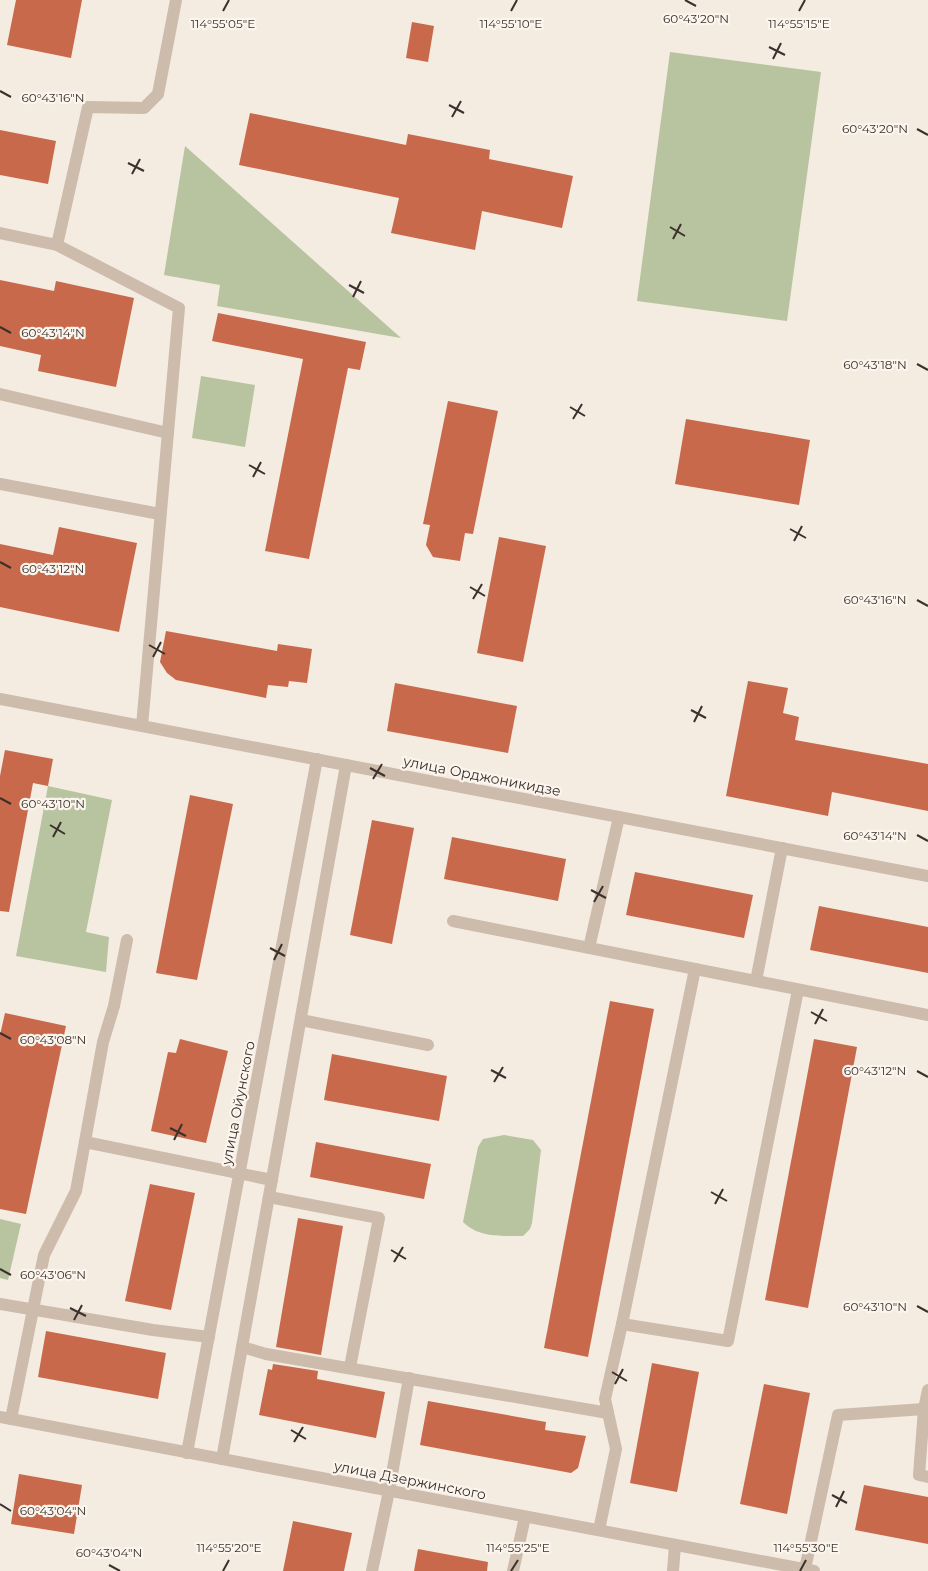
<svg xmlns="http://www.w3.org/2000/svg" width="928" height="1571" font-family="Montserrat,sans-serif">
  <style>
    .green { fill: #b8c4a0 }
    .building { fill: #c8694b }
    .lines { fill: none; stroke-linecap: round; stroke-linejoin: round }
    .minor { stroke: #cdbbac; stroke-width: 12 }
    .tertiary { stroke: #cdbbac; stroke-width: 12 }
    .ticks { fill: none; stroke: #3b302b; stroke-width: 2 }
    .labels { text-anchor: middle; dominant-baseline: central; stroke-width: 4.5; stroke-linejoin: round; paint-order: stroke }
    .street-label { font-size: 14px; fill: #3b302b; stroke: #fbf5ee }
    .ticks-label { font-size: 12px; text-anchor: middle; fill: #3b302b; stroke: #fbf5ee; stroke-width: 4.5; stroke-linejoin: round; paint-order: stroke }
  </style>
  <rect width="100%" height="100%" fill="#f4ebe1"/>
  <!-- green -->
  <g class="green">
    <path d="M670,52L821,72L787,321L637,301Z"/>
    <path d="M185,146L401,338L217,306L220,285L164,275Z"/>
    <path d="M201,376L255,385L245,447L192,438Z"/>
    <path d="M48,786L112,800L86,932L109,937L106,972L16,956Z"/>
    <path d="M504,1135L533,1140L541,1150L532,1223L530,1229L523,1236C502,1236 479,1238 463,1222L478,1147L483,1139Z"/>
    <path d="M0,1219L21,1224L8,1280L0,1278Z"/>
  </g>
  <!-- building -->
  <g class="building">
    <path d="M16,0H82L71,58L7,45Z"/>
    <path d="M412,22L434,26L428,62L406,58Z"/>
    <path d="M250,113L406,145L408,134L490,150L489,159L573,176L562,228L482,211L475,250L391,233L399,198L239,165Z"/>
    <path d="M0,130L56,141L48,184L0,175Z"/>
    <path d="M0,280L54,291L56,281L134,298L116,387L38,371L41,355L0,346Z"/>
    <path d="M218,313L366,342L360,370L348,368L309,559L265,551L303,359L212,341Z"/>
    <path d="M448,401L498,411L473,534L465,533L460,561L433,557L426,545L430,525L423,524Z"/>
    <path d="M686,419L810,440L799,505L675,484Z"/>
    <path d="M59,527L137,543L119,632L0,607V544L53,555Z"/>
    <path d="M499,537L546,546L523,662L477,653Z"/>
    <path d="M166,631L277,651L278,644L312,649L307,683L289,681L288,687L268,685L266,698L176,680L167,673L160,662Z"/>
    <path d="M748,681L788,688L783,713L799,717L795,740L928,764V811L832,792L828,816L726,796Z"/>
    <path d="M395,683L517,706L508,753L387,731Z"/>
    <path d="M5,750L53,759L48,786L33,783L9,912L0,911V776Z"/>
    <path d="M190,795L233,804L197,980L156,973Z"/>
    <path d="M372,820L414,828L392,944L350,935Z"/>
    <path d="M452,837L566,859L558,901L444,879Z"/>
    <path d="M635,872L753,895L744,938L626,915Z"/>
    <path d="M819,906L928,927V973L810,950Z"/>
    <path d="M610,1001L654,1009L588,1357L544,1348Z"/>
    <path d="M5,1013L66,1026L26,1214L0,1209V1035Z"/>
    <path d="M180,1039L228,1051L206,1143L151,1131L168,1052L176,1053Z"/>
    <path d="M814,1039L857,1047L808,1308L765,1300Z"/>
    <path d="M332,1054L447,1076L439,1121L324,1100Z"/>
    <path d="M316,1142L431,1164L424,1199L310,1177Z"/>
    <path d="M150,1184L195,1193L171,1310L125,1301Z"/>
    <path d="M298,1218L343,1226L321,1355L276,1347Z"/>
    <path d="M46,1331L166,1353L158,1399L38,1377Z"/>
    <path d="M652,1363L699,1372L677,1492L630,1483Z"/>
    <path d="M273,1364L318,1371L317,1379L385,1392L376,1438L259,1415L268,1369L272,1370Z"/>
    <path d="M764,1384L810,1393L787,1514L740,1504Z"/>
    <path d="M428,1401L546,1422L545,1430L586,1436L578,1468L571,1473L420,1445Z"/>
    <path d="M19,1474L82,1485L74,1534L11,1524Z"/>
    <path d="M864,1485L928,1497V1544L855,1530Z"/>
    <path d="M293,1521L352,1533L344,1571H283Z"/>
    <path d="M418,1549L488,1562L487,1571H414Z"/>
  </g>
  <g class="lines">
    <!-- minor -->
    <g class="minor">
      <path d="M0,233L57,245L179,308L142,726"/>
      <path d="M57,245L88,107L144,108L158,94L176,0"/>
      <path d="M0,394L168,433"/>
      <path d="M0,484L160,514"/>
      <path d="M453,921L928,1015"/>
      <path d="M589,948L619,817"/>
      <path d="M756,981L782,848"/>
      <path d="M301,1020L428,1045"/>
      <path d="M85,1142L272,1180"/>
      <path d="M269,1197L379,1218L350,1367"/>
      <path d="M0,1304L153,1330L209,1337"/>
      <path d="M622,1324L728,1341L798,990"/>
      <path d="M242,1347L266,1354L608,1413"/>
      <path d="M928,1390L924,1409L919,1475L928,1477"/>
      <path d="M11,1419L44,1255L76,1191L103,1042L114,1006L127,940"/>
      <path d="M599,1530L616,1449L605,1399L622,1324L695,969"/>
      <path d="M805,1569L838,1415L924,1409"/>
      <path d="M372,1571L389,1491L409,1378"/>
      <path d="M513,1571L525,1517"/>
      <path d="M673,1571L675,1545"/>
    </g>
    <!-- tertiary -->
    <g class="tertiary">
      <path d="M0,699L928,876"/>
      <path d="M0,1417L814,1571"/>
      <path d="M187,1453L317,759"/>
      <path d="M222,1459L346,765"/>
    </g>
  </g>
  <!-- ticks -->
  <path class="ticks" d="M685,0L696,6M223,11L229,0M511,11L517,0M799,11L805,0M769,47L785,55M773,59L781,43M0,91L11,97M449,105L464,113M452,117L461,101M917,129L928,135M128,163L144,171M132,174L140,159M670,227L685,236M673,239L681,224M349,285L364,293M353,297L361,281M0,327L11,333M917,364L928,370M570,407L585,416M573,419L582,404M249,465L265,474M253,477L261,462M790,529L806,538M794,541L802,526M0,562L11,568M470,587L485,596M473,599L482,584M917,600L928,606M149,645L165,654M153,657L161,642M691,710L706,718M694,722L702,706M370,768L385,776M373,779L382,764M0,798L11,804M50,825L65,834M917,835L928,841M53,837L61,822M591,890L606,898M594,902L603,886M270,948L285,956M274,960L282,944M811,1012L827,1021M815,1024L823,1009M0,1033L11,1039M491,1070L506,1078M917,1071L928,1077M494,1082L503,1067M170,1128L186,1136M174,1140L182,1124M711,1192L727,1201M715,1204L723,1189M391,1250L406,1259M394,1262L403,1247M0,1269L11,1275M917,1306L928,1312M70,1308L86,1316M74,1320L82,1305M612,1372L627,1381M615,1384L623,1369M291,1430L306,1439M294,1442L303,1427M832,1495L847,1503M0,1504L11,1511M836,1507L844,1491M109,1565L120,1571M223,1571L229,1560M511,1571L518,1560M800,1571L806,1560"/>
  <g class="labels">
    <!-- street labels -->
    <g class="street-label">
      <text transform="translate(482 776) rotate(11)">улица Орджоникидзе</text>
      <text transform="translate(238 1103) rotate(-79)">улица Ойунского</text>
      <text transform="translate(410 1480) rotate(11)">улица Дзержинского</text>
    </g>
  </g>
  <g class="ticks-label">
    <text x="696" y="23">60°43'20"N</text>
    <text x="223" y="28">114°55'05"E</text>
    <text x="511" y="28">114°55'10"E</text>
    <text x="799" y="28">114°55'15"E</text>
    <text x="53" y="102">60°43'16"N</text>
    <text x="875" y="133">60°43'20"N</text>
    <text x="53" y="337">60°43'14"N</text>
    <text x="875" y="369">60°43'18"N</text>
    <text x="53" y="573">60°43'12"N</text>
    <text x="875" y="604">60°43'16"N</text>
    <text x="53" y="808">60°43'10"N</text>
    <text x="875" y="840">60°43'14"N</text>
    <text x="53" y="1044">60°43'08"N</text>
    <text x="875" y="1075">60°43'12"N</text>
    <text x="53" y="1279">60°43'06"N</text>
    <text x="875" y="1311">60°43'10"N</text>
    <text x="53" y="1515">60°43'04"N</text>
    <text x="229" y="1552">114°55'20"E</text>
    <text x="518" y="1552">114°55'25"E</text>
    <text x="806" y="1552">114°55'30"E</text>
    <text x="109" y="1557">60°43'04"N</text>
  </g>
</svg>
